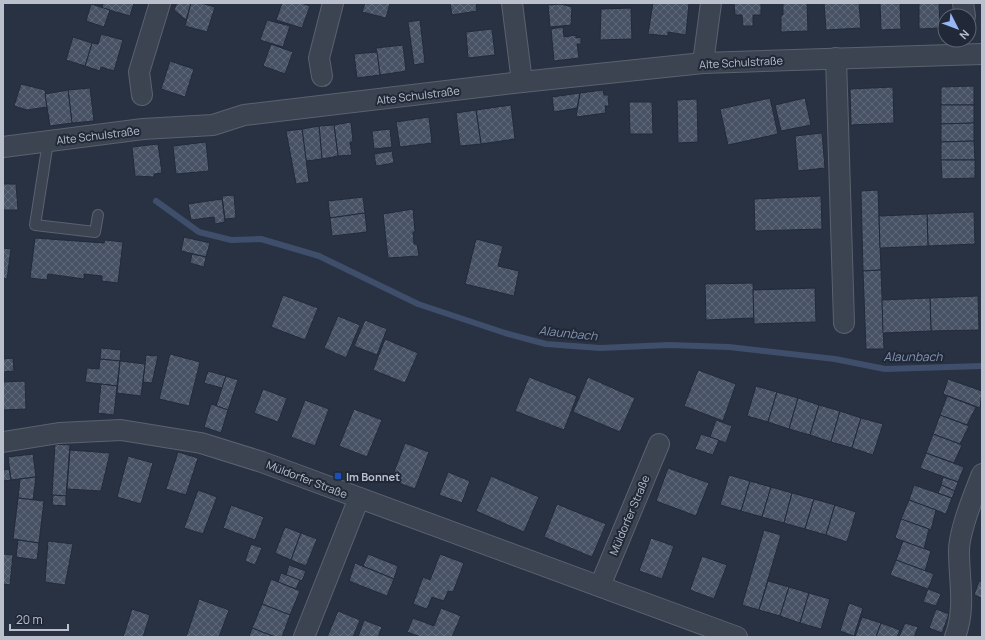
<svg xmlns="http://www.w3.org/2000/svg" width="985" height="640" font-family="Manrope,sans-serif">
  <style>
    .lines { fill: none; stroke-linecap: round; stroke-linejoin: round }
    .stream { stroke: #3f4e6b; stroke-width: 6 }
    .building { fill: url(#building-cross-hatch); stroke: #232b3a }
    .lane-casing { stroke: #5b626f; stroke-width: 12 }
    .street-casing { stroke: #5b626f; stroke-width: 22 }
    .lane { stroke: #3c4452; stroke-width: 10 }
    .street { stroke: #3c4452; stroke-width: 20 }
    .transit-dot { fill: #1a4fb4; stroke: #212938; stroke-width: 1.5 }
    .labels { text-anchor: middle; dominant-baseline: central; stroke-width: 4; stroke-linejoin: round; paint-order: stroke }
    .street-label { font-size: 11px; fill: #bac0cc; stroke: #212938 }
    .poi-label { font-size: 11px; font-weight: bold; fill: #bac0cc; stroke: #212938; text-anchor: start }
    .water-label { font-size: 12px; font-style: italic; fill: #8394b2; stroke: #212938 }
  </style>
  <defs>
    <pattern id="building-cross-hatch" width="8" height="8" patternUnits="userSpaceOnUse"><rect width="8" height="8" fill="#475264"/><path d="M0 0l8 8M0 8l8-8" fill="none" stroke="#5f6979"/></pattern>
  </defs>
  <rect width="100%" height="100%" fill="#283242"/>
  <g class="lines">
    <!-- stream -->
    <path class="stream" d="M156,201L199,232L231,240L261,239L319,256L418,304L505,333L546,344L600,348L669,345L729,347L835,359L885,369L982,366"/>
  </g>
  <!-- building -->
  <g class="building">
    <path d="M103,3H134L130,16L102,8Z"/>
    <path d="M177,3H191L186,20L174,10Z"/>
    <path d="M191,3H200L215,7L207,32L185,26Z"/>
    <path d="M282,3H301L310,6L302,28L276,20Z"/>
    <path d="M365,3H390L386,18L362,12Z"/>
    <path d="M450,3H476L477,11L452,15Z"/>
    <path d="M653,3H689L686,35L668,32V36L648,34Z"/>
    <path d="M734,3H761V15H753V26H743L742,15H735Z"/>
    <path d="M783,3H807L808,31L781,32V15H783Z"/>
    <path d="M824,3H859L861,28L826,30Z"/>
    <path d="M880,3H900L901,29L881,30Z"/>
    <path d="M919,3H939L940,28L919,29Z"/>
    <path d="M91,4L110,10L104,27L86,21Z"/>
    <path d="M561,4L572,7L571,25L550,27L548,5Z"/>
    <path d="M631,8L632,39L600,40L601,9Z"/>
    <path d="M267,20L290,26L283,47L260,40Z"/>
    <path d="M420,20L425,63L414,65L408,22Z"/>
    <path d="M563,27L564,37L576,35V38L581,37V44H577L579,58L554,61L551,29Z"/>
    <path d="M492,29L495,55L468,58L466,32Z"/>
    <path d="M101,34L123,40L114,71L101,67L100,71L85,66L92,43L98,44Z"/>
    <path d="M73,37L92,43L85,66L66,60Z"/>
    <path d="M271,44L293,52L285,74L263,66Z"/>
    <path d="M403,45L406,71L380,75L376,48Z"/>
    <path d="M377,52L380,75L357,78L354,54Z"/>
    <path d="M170,61L194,69L185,97L161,89Z"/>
    <path d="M21,84L45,90L47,107L27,110L14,106Z"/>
    <path d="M974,86V105H941V87Z"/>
    <path d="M893,87L894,123L851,125L850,89Z"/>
    <path d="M90,88L94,121L72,123L68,90Z"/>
    <path d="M68,90L72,123L50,126L45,94Z"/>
    <path d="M603,90L604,95H608L609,106H605L606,113L576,117L580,93Z"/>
    <path d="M580,93L577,108L554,112L552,97Z"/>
    <path d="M770,98L778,134L728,145L720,109Z"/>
    <path d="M805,98L811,125L781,131L775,105Z"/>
    <path d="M697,99L698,142L678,143L677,100Z"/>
    <path d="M629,102H652L653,134H630Z"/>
    <path d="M511,105L515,139L481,144L476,110Z"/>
    <path d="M941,105H974V123L941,124Z"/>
    <path d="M476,110L481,144L460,146L456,113Z"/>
    <path d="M429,117L432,143L400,147L396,122Z"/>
    <path d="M351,122L353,142H350L352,155L338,156L334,125Z"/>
    <path d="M974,123V141L941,142V124Z"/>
    <path d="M334,125L338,156L322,159L319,126Z"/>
    <path d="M319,126L322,159L306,161L302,129Z"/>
    <path d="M302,129L309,182L296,184L286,131Z"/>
    <path d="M390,129L392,147L374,149L372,131Z"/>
    <path d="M822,133L825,168L798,171L795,136Z"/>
    <path d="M974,141L975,160H941V142Z"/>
    <path d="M206,142L209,171L176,174L173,146Z"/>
    <path d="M158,144L162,173L154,174V177L135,176L132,147Z"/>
    <path d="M392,151L394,163L376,166L374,154Z"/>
    <path d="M941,160H975V178L942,179Z"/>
    <path d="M3,184H16L18,210H3Z"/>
    <path d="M878,190L881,270L863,271L861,191Z"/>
    <path d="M234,195L236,218L225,219L222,196Z"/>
    <path d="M821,196L822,229L755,231L754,199Z"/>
    <path d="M363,197L365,213L330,218L328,201Z"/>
    <path d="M222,199L225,222L215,224L214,217L191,220L188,204Z"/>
    <path d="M413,209L415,232H413L414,244H417L419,256L388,258L383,214Z"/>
    <path d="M974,212L975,244L928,246L927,214Z"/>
    <path d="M365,213L367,232L332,236L330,218Z"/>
    <path d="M927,214L928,246L880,248L879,216Z"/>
    <path d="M184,237L210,243L206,257L181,251Z"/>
    <path d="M35,238L104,243L105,240L123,242L118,283L102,281V276L84,274V279L48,274L47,280L30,278Z"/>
    <path d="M476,239L503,246L498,266L519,271L514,296L465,284Z"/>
    <path d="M3,248L11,249L7,279L3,278Z"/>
    <path d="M192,254L206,257L204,267L190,263Z"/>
    <path d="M881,270L884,349H866L863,271Z"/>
    <path d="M753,283L754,318L706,320L705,284Z"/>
    <path d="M815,288L816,322L754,324L753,290Z"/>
    <path d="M283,295L318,308L305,340L271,327Z"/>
    <path d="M978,296L979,330L931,331L930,298Z"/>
    <path d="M930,298L931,331L883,333L882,300Z"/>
    <path d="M338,316L360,325L346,358L324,348Z"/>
    <path d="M365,320L387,329L377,355L354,346Z"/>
    <path d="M385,339L418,353L405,383L373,370Z"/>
    <path d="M101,348L121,350L120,361L100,359Z"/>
    <path d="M170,354L200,362L189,406L159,399Z"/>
    <path d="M146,355L158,356L152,383L143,382Z"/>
    <path d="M13,358L14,371L3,372V359Z"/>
    <path d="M100,359L120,361L117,386L85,382L87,368L99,369Z"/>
    <path d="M120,361L145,364L141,396L117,393Z"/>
    <path d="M698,370L736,384L723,421L684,406Z"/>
    <path d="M208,371L226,376L222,388L204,383Z"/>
    <path d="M226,376L238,380L228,410L216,406Z"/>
    <path d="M529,377L577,396L564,430L515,411Z"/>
    <path d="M588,377L635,398L620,432L573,412Z"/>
    <path d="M948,379L982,391L980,408L943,394Z"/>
    <path d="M25,381L26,409L3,410V382Z"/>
    <path d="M101,384L117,386L114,415L98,413Z"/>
    <path d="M756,386L777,392L768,422L747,416Z"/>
    <path d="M263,389L287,398L278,422L254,413Z"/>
    <path d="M777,392L798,398L789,429L768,422Z"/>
    <path d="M947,396L976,407L967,425L940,415Z"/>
    <path d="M798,398L819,405L810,435L789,429Z"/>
    <path d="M305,400L329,409L315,446L291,437Z"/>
    <path d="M211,404L228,410L221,433L204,427Z"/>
    <path d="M819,405L840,411L831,442L810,435Z"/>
    <path d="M354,409L382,420L367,457L339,446Z"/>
    <path d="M840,411L861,418L852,448L831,442Z"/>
    <path d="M940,415L969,426L960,444L933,434Z"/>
    <path d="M861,418L883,424L873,455L852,448Z"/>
    <path d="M716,420L732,426L726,443L710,437Z"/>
    <path d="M701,434L719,440L713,455L695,449Z"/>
    <path d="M933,434L962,445L954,463L926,453Z"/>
    <path d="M405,443L429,452L415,489L391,480Z"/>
    <path d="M55,444L70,445L66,496L52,495Z"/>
    <path d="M70,450L110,453L101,491L67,489Z"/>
    <path d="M178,452L198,458L186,495L166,489Z"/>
    <path d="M926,453L964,467L958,482L920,468Z"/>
    <path d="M33,454L36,477L11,480L8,457Z"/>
    <path d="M128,456L153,463L141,504L117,497Z"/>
    <path d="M668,468L709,483L696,516L656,501Z"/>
    <path d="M9,469L11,480L3,481V470Z"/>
    <path d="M448,472L470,481L462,503L439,495Z"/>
    <path d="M729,475L750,481L741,511L720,505Z"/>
    <path d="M491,476L539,497L524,532L476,511Z"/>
    <path d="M36,477L33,500L18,498L20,479Z"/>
    <path d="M943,477L958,482L955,491L941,485Z"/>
    <path d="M750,481L771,487L762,517L741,511Z"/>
    <path d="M914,485L952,498L946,514L909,500Z"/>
    <path d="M941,485L955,491L952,498L938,493Z"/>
    <path d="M771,487L792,493L784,523L762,517Z"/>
    <path d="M198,490L217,497L203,534L184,528Z"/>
    <path d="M792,493L814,499L805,529L784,523Z"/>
    <path d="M53,495L66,496V506L52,505Z"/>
    <path d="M18,498L44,501L39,543L13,539Z"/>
    <path d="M814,499L835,505L826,535L805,529Z"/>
    <path d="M909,500L936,510L931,530L901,519Z"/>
    <path d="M557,504L606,524L592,557L544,537Z"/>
    <path d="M231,505L264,517L255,540L223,528Z"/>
    <path d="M835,505L856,512L847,542L826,535Z"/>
    <path d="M901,519L929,529L924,549L895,538Z"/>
    <path d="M285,527L301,533L291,560L275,553Z"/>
    <path d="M764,530L781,535L759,610L742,605Z"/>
    <path d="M301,533L317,539L306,566L291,560Z"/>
    <path d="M651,538L674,546L662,579L639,571Z"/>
    <path d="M18,540L39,543L37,560L16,557Z"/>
    <path d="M48,541L73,544L65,585L45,582Z"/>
    <path d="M903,541L931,551L925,571L896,560Z"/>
    <path d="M251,544L262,548L255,565L245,561Z"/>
    <path d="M3,554L13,555L10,585L3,584Z"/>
    <path d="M368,554L398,566L394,579L363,566Z"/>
    <path d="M440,554L464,563L453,592L448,591L444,601L432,597L427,609L413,604L423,577L430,580Z"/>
    <path d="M702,556L727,565L714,599L690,590Z"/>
    <path d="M896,560L934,574L928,589L890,575Z"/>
    <path d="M355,563L394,579L387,596L349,581Z"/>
    <path d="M289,565L306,571L302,581L286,575Z"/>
    <path d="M281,573L300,580L296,589L278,582Z"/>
    <path d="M271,579L300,591L290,615L262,604Z"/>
    <path d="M768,581L789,587L780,616L759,610Z"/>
    <path d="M979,581L982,582V598L974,595Z"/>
    <path d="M789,587L809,593L800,623L780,616Z"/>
    <path d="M928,589L941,594L936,606L923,602Z"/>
    <path d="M809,593L830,599L821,629L800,623Z"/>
    <path d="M199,599L229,610L219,637H186Z"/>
    <path d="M849,603L863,608L854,636L840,631Z"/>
    <path d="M262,604L290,615L282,637H275L252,628Z"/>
    <path d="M441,608L461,616L452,637H421L407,632L413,618L434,626Z"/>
    <path d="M132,609L150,615L143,637H123Z"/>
    <path d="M936,609L949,614L942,633L929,628Z"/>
    <path d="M338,611L360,620L353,637H327Z"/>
    <path d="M862,617L881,623L876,637H855Z"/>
    <path d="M364,620L382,627L378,637H358Z"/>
    <path d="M881,623L900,630L897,637H876Z"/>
    <path d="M905,623L918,627L914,637H899Z"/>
    <path d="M252,628L275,637H249Z"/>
  </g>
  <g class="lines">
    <!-- lane casing -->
    <g class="lane-casing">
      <path id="lane" d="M48,142L35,225L95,232L98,215"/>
    </g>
    <!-- street casing -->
    <g class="street-casing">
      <g id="street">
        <path d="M512,3L522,82"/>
        <path d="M963,3L965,16"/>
        <path d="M836,58L844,323"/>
        <path d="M703,63L711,3"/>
        <path d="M322,76L319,58L333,3"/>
        <path d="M142,95L139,72L160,3"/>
        <path d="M3,147L143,129L213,125L244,115L522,82L703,63L982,54"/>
        <path d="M3,442L59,433L121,430L201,443L262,462L737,637"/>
        <path d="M600,586L659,444"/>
        <path d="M304,637L359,498"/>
        <path d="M955,637C966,608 959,581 959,551C959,531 974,494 982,474"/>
      </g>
    </g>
    <!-- lane -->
    <use href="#lane" class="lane"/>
    <!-- street -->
    <use href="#street" class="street"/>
  </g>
  <!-- markers -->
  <rect class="transit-dot" x="334" y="472" width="8" height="8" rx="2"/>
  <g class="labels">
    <!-- street labels -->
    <g class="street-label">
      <text transform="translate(741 62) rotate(-3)">Alte Schulstraße</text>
      <text transform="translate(418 95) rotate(-7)">Alte Schulstraße</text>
      <text transform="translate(98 135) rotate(-7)">Alte Schulstraße</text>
      <text transform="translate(307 479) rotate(21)">Müldorfer Straße</text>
      <text transform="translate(629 515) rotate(-67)">Müldorfer Straße</text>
    </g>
    <!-- poi labels -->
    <g class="poi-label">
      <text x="346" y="476">Im Bonnet</text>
    </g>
    <!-- water labels -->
    <g class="water-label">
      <text transform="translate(568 333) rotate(6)">Alaunbach</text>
      <text x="913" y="356">Alaunbach</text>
    </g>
  </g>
  <!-- border -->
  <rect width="985" height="640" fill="none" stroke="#bac0cc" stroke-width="8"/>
  <!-- north arrow -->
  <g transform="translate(957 28) rotate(132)"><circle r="19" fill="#212938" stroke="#5e6573"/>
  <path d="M0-3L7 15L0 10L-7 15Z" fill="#96b6f5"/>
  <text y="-6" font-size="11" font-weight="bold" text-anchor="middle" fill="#bac0cc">N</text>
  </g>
  <!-- scale -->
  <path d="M10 624v6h58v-6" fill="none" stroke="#bac0cc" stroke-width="2"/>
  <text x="16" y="624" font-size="12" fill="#bac0cc" stroke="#212938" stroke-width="3" paint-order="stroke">20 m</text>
</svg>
